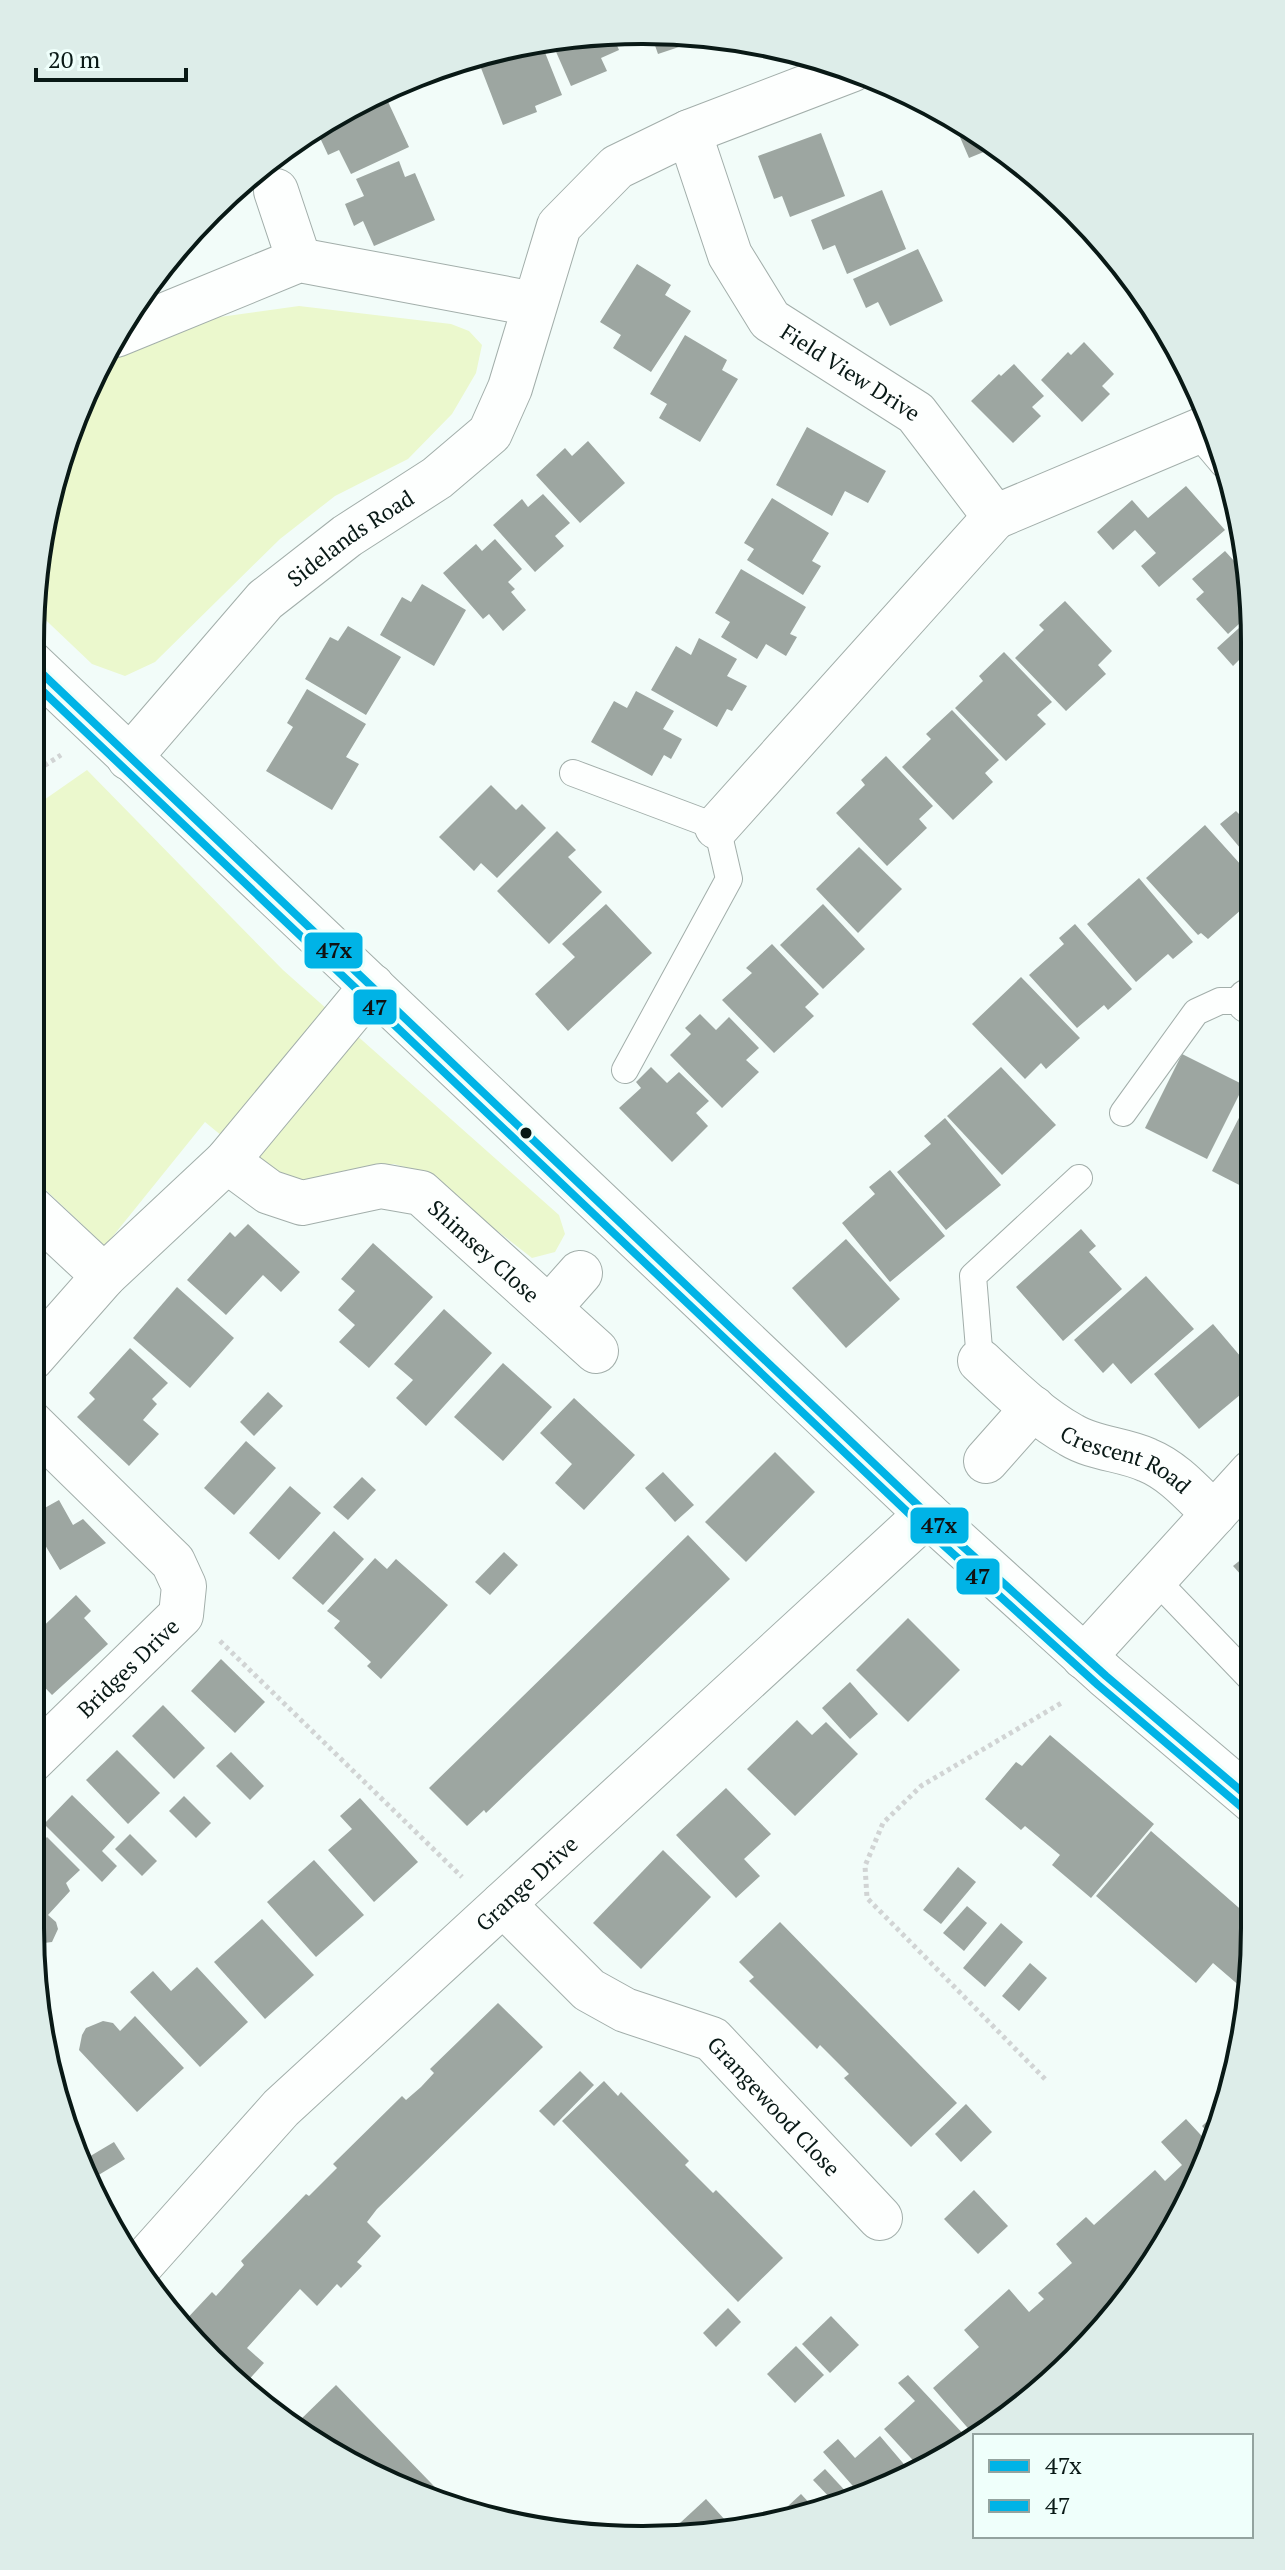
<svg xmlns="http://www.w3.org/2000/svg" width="1285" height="2570" font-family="'PT Serif',serif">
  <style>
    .green { fill: #ebf8cd }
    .building { fill: #9da6a1 }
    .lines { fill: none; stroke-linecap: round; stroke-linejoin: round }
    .service-casing { stroke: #a2aeaa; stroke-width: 28 }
    .minor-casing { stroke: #a2aeaa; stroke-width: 46 }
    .path { stroke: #d1d4d4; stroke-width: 5; stroke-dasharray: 4 4; stroke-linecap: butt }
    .service { stroke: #fdfffe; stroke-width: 26 }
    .minor { stroke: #fdfffe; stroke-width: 44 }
    .bus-1-casing { stroke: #effffb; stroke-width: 14 }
    .bus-2-casing { stroke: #effffb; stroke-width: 14 }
    .bus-1 { stroke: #00b3e6; stroke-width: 8 }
    .bus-2 { stroke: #00b3e6; stroke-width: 8 }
    .bus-dot { fill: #091916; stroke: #effffb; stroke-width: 3 }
    .labels { text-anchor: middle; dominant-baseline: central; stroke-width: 8; stroke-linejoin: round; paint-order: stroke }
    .street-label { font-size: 22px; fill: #091916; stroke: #effffb }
    .rim { fill: none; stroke: #091916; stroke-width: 4 }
    .line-badge { stroke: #effffb; stroke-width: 3 }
    .pale-badge-label { font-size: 22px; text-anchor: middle; font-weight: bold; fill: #111 }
  </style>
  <rect width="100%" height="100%" fill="#f2fcf9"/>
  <!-- green -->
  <g class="green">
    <path d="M299,306L451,324L469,331L482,345L476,373L452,414L408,459L335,496L280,539L155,662L125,676L92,664L31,606V603L51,484L93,372L97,365L198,320Z"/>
    <path d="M87,770L283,970L559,1215L565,1234L555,1252L532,1258L422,1172L394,1164L368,1167L311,1182L262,1169L205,1122L105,1246L31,1176V809Z"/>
  </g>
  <!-- building -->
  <g class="building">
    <path d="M682,31L696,34L676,41L679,47L658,54L651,34L635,40L632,33Z"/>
    <path d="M612,34L619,50L601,58L607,71L571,86L550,38Z"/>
    <path d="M540,40L562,95L535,106L537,112L503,125L476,55Z"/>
    <path d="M383,91L409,147L351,174L339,150L328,155L315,127L334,113Z"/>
    <path d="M956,120L984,137L1012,155L997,162L991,149L969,158L953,121Z"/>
    <path d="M821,133L845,196L790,217L782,196L774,199L758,156Z"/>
    <path d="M399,161L405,177L415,173L435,220L374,246L363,221L354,226L345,204L364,196L356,179Z"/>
    <path d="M882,190L906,249L847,274L835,245L823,250L811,220Z"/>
    <path d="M226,195L231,207L211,215L214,225L190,234Z"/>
    <path d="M918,249L943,301L890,326L878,302L866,308L853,279Z"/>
    <path d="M637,264L671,285L665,295L691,311L651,372L613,348L621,335L600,322Z"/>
    <path d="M685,335L727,360L722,370L738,379L700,442L659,418L667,404L650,394Z"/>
    <path d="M1084,342L1114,374L1102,386L1110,394L1082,422L1041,380L1068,352L1071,355Z"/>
    <path d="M1014,364L1044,396L1032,407L1041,416L1013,443L971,401L999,374L1001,376Z"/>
    <path d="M807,427L886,471L868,503L845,491L832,516L776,485Z"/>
    <path d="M588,441L625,483L580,523L536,475L565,448L572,456Z"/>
    <path d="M1186,486L1225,530L1159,587L1141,566L1156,553L1135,530L1113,550L1097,532L1132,500L1148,518Z"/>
    <path d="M543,494L570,523L555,536L564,546L535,572L493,525L522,499L528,507Z"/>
    <path d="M772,498L829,533L812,561L821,566L803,595L747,560L754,549L744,543Z"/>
    <path d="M495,539L522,569L508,582L515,589L511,592L526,610L503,631L489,614L483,619L443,573L476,544L482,551Z"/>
    <path d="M1225,551L1235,562L1247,552L1250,562V614L1228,634L1196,599L1204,592L1192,579Z"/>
    <path d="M741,569L806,607L790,634L797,637L786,656L766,644L757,659L721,637L730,622L715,613Z"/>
    <path d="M422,584L466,610L434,666L380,635L402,597L411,602Z"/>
    <path d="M1065,601L1112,651L1098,665L1106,674L1066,711L1015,658L1044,630L1039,625Z"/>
    <path d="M1250,618V653L1248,651L1233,666L1217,648Z"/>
    <path d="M348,626L401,657L366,715L305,679L330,637L338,641Z"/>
    <path d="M699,638L737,659L727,676L747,686L732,711L727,709L717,727L651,690L676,646L691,655Z"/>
    <path d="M1004,652L1052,702L1037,715L1046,724L1006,761L955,708L983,681L979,676Z"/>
    <path d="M307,689L366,724L346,757L359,764L332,810L266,771L293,727L287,723Z"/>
    <path d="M636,691L674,711L663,729L682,739L671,759L664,755L652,776L591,742L614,701L627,708Z"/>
    <path d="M952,710L999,760L985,773L993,782L953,820L902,767L931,739L926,734Z"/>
    <path d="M886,756L933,806L919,819L927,828L887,866L836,813L865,785L861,780Z"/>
    <path d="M491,785L516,810L522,804L546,828L497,878L481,863L474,871L439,837Z"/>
    <path d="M1250,807L1251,861L1220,824L1236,811L1240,815Z"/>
    <path d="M1205,825L1251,876V901L1208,939L1201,933L1198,935L1146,878Z"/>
    <path d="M557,831L576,850L568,857L602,892L549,944L497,891Z"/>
    <path d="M859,847L902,889L858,933L816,889Z"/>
    <path d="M1139,878L1193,942L1173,959L1168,954L1136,982L1087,924Z"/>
    <path d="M606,904L652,953L568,1031L535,994L575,957L562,944Z"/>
    <path d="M823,904L865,949L823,989L780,945Z"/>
    <path d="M1075,924L1132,989L1108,1010L1104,1005L1077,1028L1029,975L1064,944L1059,938Z"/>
    <path d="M772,944L819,994L805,1007L814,1016L774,1053L722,1000L752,973L746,968Z"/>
    <path d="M1021,977L1080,1038L1046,1069L1041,1063L1025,1079L972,1024Z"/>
    <path d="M700,1014L716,1030L729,1017L759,1048L746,1060L759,1072L722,1108L670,1055L691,1034L685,1028Z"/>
    <path d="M1182,1054L1244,1085L1207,1159L1145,1128Z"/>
    <path d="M651,1067L667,1083L679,1072L709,1101L696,1113L708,1126L672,1162L619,1108L641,1088L636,1082Z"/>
    <path d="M1001,1067L1056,1125L1002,1175L947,1116Z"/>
    <path d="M1249,1098L1251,1099V1191L1212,1171Z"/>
    <path d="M945,1118L1001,1185L946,1230L897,1172L931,1144L924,1136Z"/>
    <path d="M890,1170L945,1236L890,1282L842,1223L875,1194L869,1187Z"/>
    <path d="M248,1224L300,1272L281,1292L263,1275L226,1315L187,1280L230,1232L235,1237Z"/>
    <path d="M1081,1229L1096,1246L1089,1252L1122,1289L1063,1341L1016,1287Z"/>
    <path d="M846,1239L900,1299L846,1348L792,1288Z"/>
    <path d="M373,1243L433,1297L369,1368L339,1342L355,1325L338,1310L355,1291L341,1279Z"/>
    <path d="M1146,1276L1194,1329L1131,1384L1113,1363L1103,1373L1074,1340Z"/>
    <path d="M177,1287L234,1338L190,1388L133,1338Z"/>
    <path d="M444,1309L492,1353L426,1426L396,1398L413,1380L394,1364Z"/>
    <path d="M1213,1324L1252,1370V1385L1199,1429L1154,1374Z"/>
    <path d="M130,1348L168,1383L152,1399L157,1404L143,1420L159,1434L129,1466L77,1417L95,1399L89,1393Z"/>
    <path d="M503,1363L552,1407L503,1461L454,1417Z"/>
    <path d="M268,1392L283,1406L254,1436L240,1422Z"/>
    <path d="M574,1398L635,1455L584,1510L555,1483L572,1464L540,1433Z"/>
    <path d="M246,1441L276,1468L234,1515L204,1488Z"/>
    <path d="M775,1452L815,1492L746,1562L705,1522Z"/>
    <path d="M663,1472L694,1505L675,1522L645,1488Z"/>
    <path d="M362,1477L376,1490L348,1520L333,1507Z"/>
    <path d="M290,1486L321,1513L279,1560L249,1533Z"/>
    <path d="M59,1500L73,1525L83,1519L106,1543L60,1570L45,1545L30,1553V1511L32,1515Z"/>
    <path d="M334,1531L364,1559L323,1605L292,1578Z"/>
    <path d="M688,1535L730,1579L486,1813L484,1810L467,1826L429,1788Z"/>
    <path d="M1253,1550V1588L1233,1566Z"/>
    <path d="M504,1552L518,1565L490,1595L475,1582Z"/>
    <path d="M375,1558L387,1569L396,1559L448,1605L381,1679L367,1666L371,1662L334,1628L340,1621L327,1611Z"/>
    <path d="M76,1595L91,1611L84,1618L108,1644L52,1695L30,1672V1639Z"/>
    <path d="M908,1618L960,1670L908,1722L856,1670Z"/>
    <path d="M221,1659L265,1702L235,1733L191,1691Z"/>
    <path d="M850,1682L878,1714L850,1739L822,1708Z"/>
    <path d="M163,1705L205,1748L174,1779L132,1736Z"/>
    <path d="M797,1720L812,1735L826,1722L858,1754L795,1816L747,1769Z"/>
    <path d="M1050,1735L1154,1824L1091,1898L1052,1865L1060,1855L1025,1826L1021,1830L985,1799L1016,1762L1022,1766Z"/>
    <path d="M117,1750L160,1793L128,1824L86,1780Z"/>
    <path d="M231,1752L264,1786L250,1800L216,1766Z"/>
    <path d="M726,1788L771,1834L744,1859L760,1876L736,1898L676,1835Z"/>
    <path d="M72,1795L115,1837L102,1851L117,1866L102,1882L44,1824Z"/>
    <path d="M184,1796L211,1823L196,1838L169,1811Z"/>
    <path d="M360,1798L418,1862L374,1902L328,1850L352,1829L340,1816Z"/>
    <path d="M1151,1831L1254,1921V1967L1249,1994L1213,1963L1196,1983L1096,1896Z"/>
    <path d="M130,1834L157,1861L142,1876L115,1849Z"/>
    <path d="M47,1837L80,1870L66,1883L70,1891L48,1915L56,1922L58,1929L52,1942L36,1944L33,1943L30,1928V1854Z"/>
    <path d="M663,1850L711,1897L641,1969L593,1923Z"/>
    <path d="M314,1860L364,1915L316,1957L267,1902Z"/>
    <path d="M958,1867L976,1882L941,1924L923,1910Z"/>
    <path d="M967,1906L987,1923L964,1951L943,1933Z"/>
    <path d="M262,1919L314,1975L265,2019L214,1962Z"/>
    <path d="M780,1922L957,2103L911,2147L844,2078L849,2074L820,2045L817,2049L749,1981L754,1977L739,1962Z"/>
    <path d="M1001,1923L1023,1942L985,1987L963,1968Z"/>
    <path d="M1030,1963L1047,1978L1019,2011L1002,1996Z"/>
    <path d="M197,1967L248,2022L200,2067L130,1992L153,1971L171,1991Z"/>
    <path d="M498,2003L543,2047L377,2209L367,2222L381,2236L357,2262L362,2266L341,2288L337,2284L317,2306L300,2289L247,2348L264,2363L245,2384L227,2368L223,2371L180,2326L212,2292L216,2296L244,2265L241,2261L306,2194L309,2196L337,2168L333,2164L402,2096L406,2100L421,2087L434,2073L430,2069Z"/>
    <path d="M135,2016L184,2068L137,2112L79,2050L82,2035L86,2028L103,2021L113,2023L120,2031Z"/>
    <path d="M580,2071L594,2085L554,2126L539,2111Z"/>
    <path d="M604,2081L618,2096L621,2092L689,2161L685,2165L713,2193L716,2190L783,2258L738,2302L562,2121Z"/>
    <path d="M966,2104L992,2132L961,2162L935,2134Z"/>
    <path d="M1223,2107L1225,2109L1214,2139L1202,2126Z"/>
    <path d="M1186,2119L1211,2146L1192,2198L1107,2316L990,2422L973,2434L933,2388L979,2347L964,2330L1009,2289L1029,2312L1044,2299L1038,2293L1072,2263L1056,2244L1086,2217L1094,2225L1155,2170L1165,2181L1182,2165L1161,2142Z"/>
    <path d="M68,2131L86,2155L81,2159L66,2132Z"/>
    <path d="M114,2142L125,2159L92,2179L82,2161Z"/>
    <path d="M974,2190L1008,2226L978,2254L944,2219Z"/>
    <path d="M728,2308L741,2322L716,2347L703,2333Z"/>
    <path d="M831,2316L859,2345L830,2373L802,2344Z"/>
    <path d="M796,2346L824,2375L795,2403L767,2374Z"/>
    <path d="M908,2375L967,2438L922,2470L884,2429L915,2401L898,2383Z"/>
    <path d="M336,2385L431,2483L447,2500L336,2458L295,2425Z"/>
    <path d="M276,2402L295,2418L290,2424L269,2410Z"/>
    <path d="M880,2436L914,2476L859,2493L823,2452L838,2439L855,2458Z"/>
    <path d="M825,2469L850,2496L833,2501L813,2480Z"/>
    <path d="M801,2494L813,2507L792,2514L787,2507Z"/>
    <path d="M706,2499L735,2531L722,2535L690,2534L680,2523Z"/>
  </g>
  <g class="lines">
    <!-- service casing -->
    <g class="service-casing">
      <g id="service">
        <path d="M1196,432L1223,464"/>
        <path d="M573,773L717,827L729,879L625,1070"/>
        <path d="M1123,1113L1196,1012L1220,1001H1249"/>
        <path d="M980,1361L973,1276L1079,1178"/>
        <path d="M1155,1579L1253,1681"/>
      </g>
    </g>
    <!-- minor casing -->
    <g class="minor-casing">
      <g id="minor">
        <path id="s1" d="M689,132L730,255L770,320L916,413L995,517L1213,425"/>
        <path d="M276,191L299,260"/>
        <path d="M116,335L299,260L534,304"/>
        <path d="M31,663L927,1514L1106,1676L1253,1801"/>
        <path id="s2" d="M129,758L265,600L347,536L437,478L490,433L510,388L559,226L617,167L689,132L851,70"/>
        <path d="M717,827L995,517"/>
        <path d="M1249,1001L1251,1002"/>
        <path id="s3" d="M227,1161L269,1192L302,1203L381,1186L421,1193L596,1351"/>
        <path d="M31,1208L104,1276"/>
        <path d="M549,1308L580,1273"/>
        <path d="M31,1359L104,1276L227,1161L372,986"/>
        <path id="s4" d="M980,1361C1008,1387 1037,1416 1071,1435C1094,1449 1123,1449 1147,1460C1174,1471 1193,1494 1214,1514"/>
        <path d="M986,1461L1033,1408"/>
        <path d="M1084,1657L1252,1472"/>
        <path id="s5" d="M30,1762L181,1615L184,1586L173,1562L30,1422"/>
        <path id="s6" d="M503,1904L589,1990L625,2010L712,2039L880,2218"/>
        <path id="s7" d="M139,2267L281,2108L927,1514"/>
      </g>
    </g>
    <!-- path -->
    <g class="path">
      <path d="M31,774L61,755"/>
      <path d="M220,1641L462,1877"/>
      <path d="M1045,2079L867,1898L865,1866L883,1823L921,1786L1063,1702"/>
    </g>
    <!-- service -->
    <use href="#service" class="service"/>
    <!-- minor -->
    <use href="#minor" class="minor"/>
    <!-- bus-1 casing -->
    <g class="bus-1-casing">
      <path id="bus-1" d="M31,663L927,1514L1106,1676L1253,1801"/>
    </g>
    <!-- bus-2 casing -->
    <g class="bus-2-casing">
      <path id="bus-2" d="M31,680L919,1523L1098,1685L1245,1810"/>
    </g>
    <!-- bus-1 -->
    <use href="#bus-1" class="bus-1"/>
    <!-- bus-2 -->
    <use href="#bus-2" class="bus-2"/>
  </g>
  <!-- markers -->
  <circle class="bus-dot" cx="526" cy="1133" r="7"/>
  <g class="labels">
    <!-- street labels -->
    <g class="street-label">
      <text stroke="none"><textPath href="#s1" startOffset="302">Field View Drive</textPath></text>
      <text stroke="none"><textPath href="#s2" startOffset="314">Sidelands Road</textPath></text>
      <text stroke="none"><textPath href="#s3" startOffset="294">Shimsey Close</textPath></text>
      <text stroke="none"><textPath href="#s4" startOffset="178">Crescent Road</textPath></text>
      <text stroke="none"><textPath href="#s5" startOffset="136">Bridges Drive</textPath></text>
      <text stroke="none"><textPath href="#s7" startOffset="546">Grange Drive</textPath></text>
      <text stroke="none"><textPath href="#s6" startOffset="346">Grangewood Close</textPath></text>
    </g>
  </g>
  <!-- crop -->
  <path d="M0 0H1285V2570H0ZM642 44H643A598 598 0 0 1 1241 642V1928A598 598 0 0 1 643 2526H642A598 598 0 0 1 44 1928V642A598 598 0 0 1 642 44Z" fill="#ddede9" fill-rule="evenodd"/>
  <path class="rim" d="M642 44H643A598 598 0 0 1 1241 642V1928A598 598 0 0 1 643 2526H642A598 598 0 0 1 44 1928V642A598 598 0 0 1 642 44Z"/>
  <g class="line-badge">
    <rect x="303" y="931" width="61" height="39" rx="8" fill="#00b3e6"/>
    <rect x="352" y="988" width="46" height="38" rx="8" fill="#00b3e6"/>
    <rect x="909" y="1506" width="61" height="39" rx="8" fill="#00b3e6"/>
    <rect x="955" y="1557" width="46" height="39" rx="8" fill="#00b3e6"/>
  </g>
  <g class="pale-badge-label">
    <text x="334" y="958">47x</text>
    <text x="375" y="1015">47</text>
    <text x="939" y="1533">47x</text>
    <text x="978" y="1584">47</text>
  </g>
  <!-- legend -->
  <rect x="973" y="2434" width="280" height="104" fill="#effffb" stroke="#93a39f" stroke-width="2"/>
  <rect x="989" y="2460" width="40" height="12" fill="#00b3e6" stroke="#93a39f" stroke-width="2"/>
  <text x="1045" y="2474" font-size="24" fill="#091916">47x</text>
  <rect x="989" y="2500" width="40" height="12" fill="#00b3e6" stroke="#93a39f" stroke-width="2"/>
  <text x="1045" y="2514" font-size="24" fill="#091916">47</text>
  <!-- scale -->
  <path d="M36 68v12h150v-12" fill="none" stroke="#091916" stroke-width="4"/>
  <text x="48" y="68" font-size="24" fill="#091916" stroke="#effffb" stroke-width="6" paint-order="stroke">20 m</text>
</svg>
